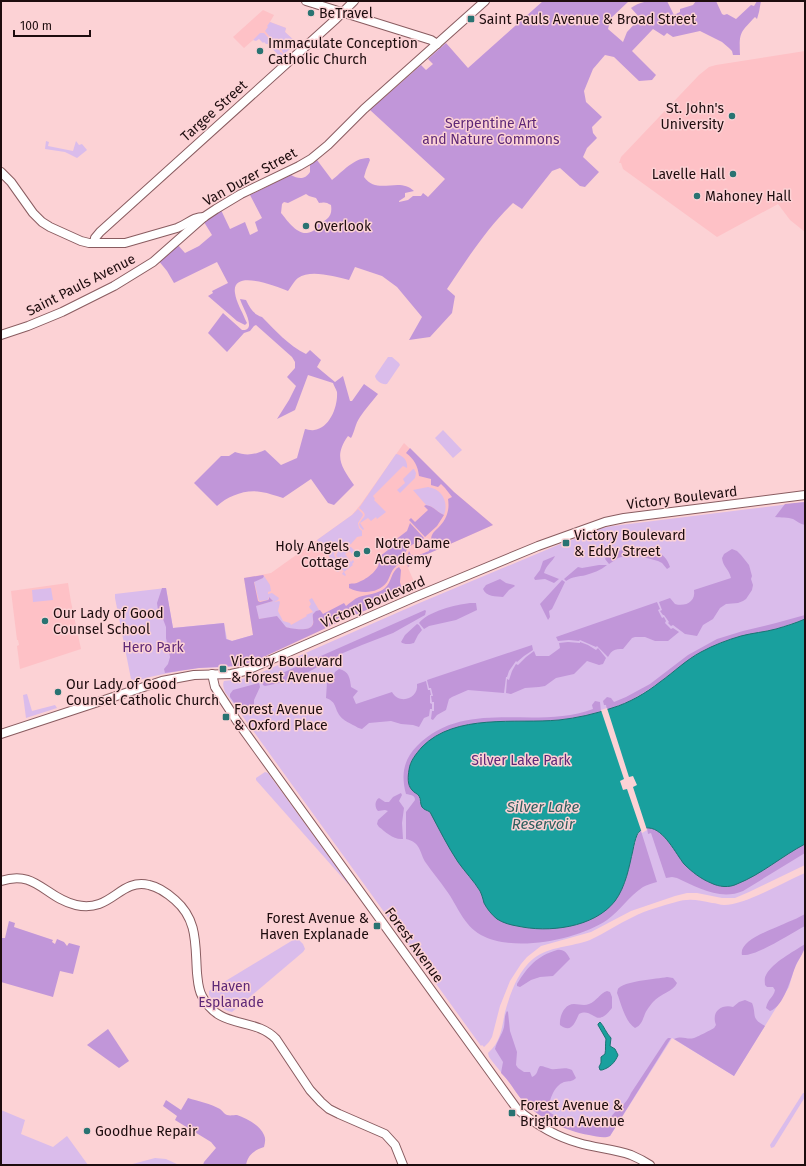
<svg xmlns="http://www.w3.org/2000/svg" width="806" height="1166" font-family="'Fira Sans',sans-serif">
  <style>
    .built { fill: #fec1c6 }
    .green { fill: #dabceb }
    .forest { fill: #c196d9; fill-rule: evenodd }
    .water { fill: #19a09e; stroke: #1a7473 }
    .pier { fill: #fcd2d5 }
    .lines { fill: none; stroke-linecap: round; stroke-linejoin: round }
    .secondary-casing { stroke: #895c60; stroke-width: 10 }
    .secondary { stroke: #fff; stroke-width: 8 }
    .poi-dot { fill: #297372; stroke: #fcd2d5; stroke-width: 1.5 }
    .labels { text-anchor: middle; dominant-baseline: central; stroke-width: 3; stroke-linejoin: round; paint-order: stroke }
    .poi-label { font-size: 14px; fill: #1d0c0e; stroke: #fcd2d5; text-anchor: start }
    .street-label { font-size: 14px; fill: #1d0c0e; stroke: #fcd2d5 }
    .park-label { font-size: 14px; fill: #5e2877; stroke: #fcd2d5 }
    .water-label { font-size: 15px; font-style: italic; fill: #2e605f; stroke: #fcd2d5 }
  </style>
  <rect width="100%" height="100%" fill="#fcd2d5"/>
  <!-- built -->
  <g class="built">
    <path d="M263,10L274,15L270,22L286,28L285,32L297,43L281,57L260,34L244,48L233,37Z"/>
    <path d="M805,51V232L790,220L778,204L717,237L623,169L621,163H619L621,157L699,75L709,67L716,65Z"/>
    <path d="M404,443L454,492L493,525L414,560L408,568L417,588L341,621L257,660L244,578L271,573L352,515L361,504Z"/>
    <path d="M68,583L71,602L81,649L20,669L17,646L19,645L18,640H17L11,591Z"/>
  </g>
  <!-- green -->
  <g class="green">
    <path d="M270,22L286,28L285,32L297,43L284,54L282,51V50H281L265,31L268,27L267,26Z"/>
    <path d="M260,33H264L280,51V53L281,52L283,54L280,57L268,44H266L264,42L263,43L259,39L256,41L253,40Z"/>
    <path d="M46,141L49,142L48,146L73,151L76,141L79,145L82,144L87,150L77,158L65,152L45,149Z"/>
    <path d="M388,357H392L399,363L400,365L387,384C382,385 376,381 375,376Z"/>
    <path d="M443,430L462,450L453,458L435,438Z"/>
    <path d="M396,454C403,455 408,461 407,468L403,466L373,496L375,499L374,500L386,512L377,519L376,517L371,521L368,518L360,523L364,529L363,530L360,527L359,524C364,515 369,516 359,508Z"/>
    <path d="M413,469H414L416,473L415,478L400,493L397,490L405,483L403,479Z"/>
    <path d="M428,487C442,489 449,502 444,515C437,512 433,506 426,505L413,490Z"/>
    <path d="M805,502V865L749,892L735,898H722L697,893H687L675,896L631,911L591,932L541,946L527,957L521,964L510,981L500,1006L492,1037L489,1042L484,1047L482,1045L481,1046L225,692C224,688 222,685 224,681L242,679L260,673L417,604L565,542L566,544L569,542V541L602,528L613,526Z"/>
    <path d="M358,509L362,513L363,515L358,523L359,528L362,531V536L357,537L351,544L343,546L335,552L334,555L338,562L335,569L332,566L329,556L317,540L352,515Z"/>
    <path d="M347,547H351L355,551L352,554L350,551L345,554L351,562L353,560L354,562L352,564L353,565L344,572L346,575L345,576L342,574L344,571L341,569L338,572L336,571L340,562L336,555L339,550Z"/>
    <path d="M264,576L270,585L271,591L268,592V594L272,593L279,598L278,600L274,602L279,601L280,602L278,611L283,621L290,623L291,625L307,616L306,615L313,612L309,607L311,604L309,600L312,598L319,610L313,614C312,618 315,623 311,627C308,631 290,630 286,627C283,625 279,620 278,617L259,619L255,606L273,601L269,597L268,600L259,601L254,581L263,578Z"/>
    <path d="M51,588L53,600L33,602L32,590Z"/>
    <path d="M166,588L173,628L224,623L227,639L232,641L253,635L244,665C228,668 213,667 197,668C176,671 156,675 136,681L131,679L115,598V594Z"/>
    <path d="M27,694L32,711L55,705L57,708L26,718L23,695Z"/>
    <path d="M265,772L268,773L348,883V884L256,780V778Z"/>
    <path d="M805,873V948L794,969L789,987L734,1076L672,1038L610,1136L606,1137C576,1134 547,1124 525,1103C518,1096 513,1086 506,1078C500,1071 494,1064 489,1057L488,1053C501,1042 502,1027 505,1012C510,994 518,971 533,959C549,946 572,947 590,940C605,933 618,924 633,917C646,910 662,906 676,902C688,898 699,900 712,903C716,903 720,905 724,905C746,905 783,882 805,873Z"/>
    <path d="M293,940H299L303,944L305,949L303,952L232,1012C223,1011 215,1002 209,995V991Z"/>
    <path d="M803,1093H805V1097L774,1147L771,1148L770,1145Z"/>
    <path d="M1,1110L25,1120L21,1134L53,1147L67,1136L88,1165H1Z"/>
    <path d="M155,1158L166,1159L179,1165H129Z"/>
  </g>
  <!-- forest -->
  <g class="forest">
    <path d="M543,1H629L611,18L608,29L623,42L627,32L640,18L631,8C641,0 654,1 667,1L674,15L680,12V9L693,5L696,1H716L722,14L724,15L727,14L736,19L751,5L754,6L757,1H761L759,12L757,19L755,17C740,33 739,32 740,55H733L732,51L729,48L722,42L700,31L673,37L667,33L664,36L653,29L632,51L656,75L652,80L639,81L614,57L605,55L593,69L584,91L586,102L602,117L592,127L593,133L597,138L587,148L583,157L599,172L585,187L580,186L560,168L552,171L522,209L513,203C487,228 467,259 447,289L455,296L452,313L430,337L409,340L422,317L397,287L382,276L355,267L349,280C335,277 311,269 298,278C294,281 291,287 288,291C278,287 231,268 235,293C236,302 242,311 245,319L247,323L245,325L237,321L208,296L213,293L212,291L228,283L217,262L174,283L167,271L158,260L177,244L185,253L199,246L212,235L204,222L221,210L230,229L245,222L250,235L258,231L255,222L262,218L250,195L291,175C298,179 305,180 310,172V165L317,160L332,180C342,172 355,157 369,158L370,160L366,170L364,177C378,196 399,176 414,191L405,193V197L399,201V202L408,200L413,196H421L423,193L428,197L445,179L370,110L421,65L426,70L433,64L428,59L446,43L468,68ZM306,194L309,196L316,198L319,203C325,202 326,202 331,205C333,218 326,220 317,225V229C314,230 310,233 307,233C296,234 287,220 281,213L282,204L284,202L288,203Z"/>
    <path d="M240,299L246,300C250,308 253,314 262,317C276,331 288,345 306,354L310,350L321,360L317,367L335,382L343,376L350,401H352L364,384L378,394C372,402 365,409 360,417C355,424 355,431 351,438L348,436C333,457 342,467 354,485L334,505L328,503L311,479L283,498C276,496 269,493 261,492C246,489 228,496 217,506L194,483L221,456H229L235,452C246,456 254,455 265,450L281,465L297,458L305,429C307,429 311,431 314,430C330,428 338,406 337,392C336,389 334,386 333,383L308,375L295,410L277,419L289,400L296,386L287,377L295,368V362L292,357L256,325L254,326L250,331L244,333L227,352L208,333L223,313L242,330C258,331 242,307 240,299Z"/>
    <path d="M410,448L454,492L493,525L414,560L408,567L406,560L409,551L411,555H413L414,557L429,551V549L434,547C432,544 430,539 432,535C433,532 436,530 438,528C446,520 450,511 448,499L452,497L445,488L441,484L438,487L431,485V479L419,476C418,466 414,459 406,453Z"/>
    <path d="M805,502V525C800,524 797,521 793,519C788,517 781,518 775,517L785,504Z"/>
    <path d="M426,505C433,506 437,512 444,515L437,526L425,537L409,520L411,518L415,522L428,510L424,506Z"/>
    <path d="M410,523L424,538C420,543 413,543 409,547C404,552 405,558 401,563L398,560L381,559L379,557L388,550L386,547L407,531Z"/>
    <path d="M632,548C647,547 665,550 670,567L667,569L662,563L658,561L632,554Z"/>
    <path d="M628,549L630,554L618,558L609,564L605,559L608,553Z"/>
    <path d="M732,549L737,551L741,555L749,565L752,576L751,579L753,585L752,590L746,599L743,601L738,603L726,604L720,608L713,619L703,625L697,636L685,634L673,625L671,626L668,623L669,622L664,615H663L660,611L662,610L659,602L670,598L675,604C685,607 696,602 694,590L731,578C729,569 723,567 722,558L724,554Z"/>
    <path d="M555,556C553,561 546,565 544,573L559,579L554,583L545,579L535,580L534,578L540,570L543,561Z"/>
    <path d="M379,561L397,562L399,564C391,569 391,575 387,582C378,594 361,594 349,588V584C353,583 356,584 359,582C367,579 380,569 379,561Z"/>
    <path d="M599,565H607C601,570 593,573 586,575C578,577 573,576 566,581L564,579L578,567L582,568Z"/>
    <path d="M399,567L401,570L400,582L403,594L341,621L257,660L244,665L235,666L199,668L165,673L164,669L168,664L170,657L166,638V627L163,619L158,610L157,603L162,588H166L173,628L224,623L226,639L232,641L253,635L244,578L263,575L264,576L263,578L254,582L258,601L260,602L268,600L269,599V597L273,601L256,606L259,619L277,616L286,627C292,629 311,632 313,624C314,621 312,617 313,614L316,611L320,610L323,614L344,603L346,606C350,603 354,599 359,597C368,594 378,594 385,588C392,582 391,571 399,567Z"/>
    <path d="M500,579L506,583L514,585L515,586L509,590L503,597C496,596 486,597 483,589L486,585Z"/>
    <path d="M562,580L565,582L552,609L549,611L550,617L548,620L540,604Z"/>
    <path d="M657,602L660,609L658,610L662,618L664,617L666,621L665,623L671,629L673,628L679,632L668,641H655L645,637H635L632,638L623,649C614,649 612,650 608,657L597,646L596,647L580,640L579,641L569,640L558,641L556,637Z"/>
    <path d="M470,603H476L477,610L456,620L429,626L424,629L419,623C429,611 455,605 470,603Z"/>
    <path d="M425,610L426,611L425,615L393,633L362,645L343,653L303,675L279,683L265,686L263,685L262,682Z"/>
    <path d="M805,615V619L776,629L742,636L720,643L699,653L678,668L660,682L643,693L628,702L607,710L606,705H604L603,701L607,697L611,698L614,702L626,697L650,684L688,655L717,639L743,631L776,623Z"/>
    <path d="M417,624L419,625L422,630L418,635L414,643C411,644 404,645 401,642L405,635Z"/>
    <path d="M568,642L580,643V642L588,645L596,650L598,648L606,658L603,664L599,665L587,661L574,674L556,678L545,686L539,687L525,688L511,694L506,693L507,679L509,680L512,671L516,664L518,665L526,657L534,651L536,656H549L560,648L559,643Z"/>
    <path d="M532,645L533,650L524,656L517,662L516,661L509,671L507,677H506L504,693L468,690L452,697L449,699L446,710L437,715L433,720L431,719L432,711H434V702H432L431,696H433L431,688H429L427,680Z"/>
    <path d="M339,669C349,671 350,678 351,687L358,691L353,697L356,704L392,692C399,705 419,699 417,684L426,681L428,690H430L431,695H430V703L432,704V709H430L429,716L424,718L419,727L413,725L401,724L391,721L369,723L362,729C358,728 357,727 353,725C348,722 344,721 340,716C334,708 337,702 326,698L327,682H331L335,672Z"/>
    <path d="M259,683L260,687L254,700V707L243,715L230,697V694L233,690Z"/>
    <path d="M595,701L600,702L601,712C587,716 573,719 559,720C510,725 471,714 427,742L414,792C421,795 418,800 422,806C424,809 427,810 430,812L458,862L472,879L481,893L484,903L490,912L498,919L509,924L524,928L588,920L600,914L608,908L615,901L625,883L637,836L641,831L657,882C652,883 647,885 643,887C629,896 620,911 607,920C578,940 513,953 481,935C463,925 458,906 446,890C440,881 432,872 426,863C419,853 422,843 406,839V812L415,800C415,795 411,795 406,794C401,776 403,760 417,746C466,697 535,731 593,709L592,705Z"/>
    <path d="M401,793L402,795L399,801L404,808L402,823L403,839C393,840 386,832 379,827L377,824L378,820L388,811L385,810L378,811C375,808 374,801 379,798L385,802H389L393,797Z"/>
    <path d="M647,828C659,827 668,841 675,850L802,846L805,844V853L743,891C720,901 697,887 677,878L672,877L666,878L651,833L648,834Z"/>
    <path d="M805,914V926C791,933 756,957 742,955C738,939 777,928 788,922C794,920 799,917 805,914Z"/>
    <path d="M9,921L15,923L14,927L53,940L52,942L55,944L57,939L64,942L67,946L69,943L80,946L73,974L60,971L53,997L1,982V938H5Z"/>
    <path d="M805,944C805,952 799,958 796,965C791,977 784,1007 770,1011L766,1008C768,998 774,997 775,990L773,987H767L765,985C765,982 764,978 766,975C773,962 793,952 805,944Z"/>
    <path d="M557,950C564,949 567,953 570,959L553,976L540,977L531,980L520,987L517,986V984C528,966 537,956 557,950Z"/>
    <path d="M667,977L673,978L677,983C674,991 660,994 653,1002C651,1004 649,1007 647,1010C643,1016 643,1025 635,1028C625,1022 621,1003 617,993C618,990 617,989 620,987C628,981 656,979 667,977Z"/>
    <path d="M607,991L610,992L612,997V1008C595,1030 594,1007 579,1014C575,1022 572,1034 560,1025C559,1017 564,1004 574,1004C579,1004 584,1006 589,1004C597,1001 600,993 607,991Z"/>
    <path d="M745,1000L752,1003C757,1015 750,1018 765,1026L734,1076L674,1039C683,1035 686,1040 694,1038C695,1038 713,1029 714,1028C715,1027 715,1026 716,1025C711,1012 721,1004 733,1007L739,1002Z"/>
    <path d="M507,1011L508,1012L510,1031L517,1052L516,1065L518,1068L524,1072H530L532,1077C538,1075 537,1069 540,1066C544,1066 547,1068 551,1069C558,1070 565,1066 572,1070L576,1078C572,1082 568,1081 564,1082C553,1086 549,1102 548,1111C554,1116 571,1125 579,1127C587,1128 599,1125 606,1121C610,1119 612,1115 615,1112C622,1106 627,1102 631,1093L666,1040L668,1038H671L610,1136C604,1139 596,1136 589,1135C566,1131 540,1119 524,1102C515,1093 510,1081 501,1073L503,1062L495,1049C497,1041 502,1035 504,1027C505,1022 504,1016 507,1011Z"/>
    <path d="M108,1029L129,1061L119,1068L87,1045Z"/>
    <path d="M188,1098C198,1101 211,1104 220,1109C223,1111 224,1114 227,1115C230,1116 234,1115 237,1115C246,1118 260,1125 264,1135C266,1139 265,1143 264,1147C255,1150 248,1154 246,1165H203L204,1162L216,1148L211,1142L175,1120L177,1116L163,1106L166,1100L181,1110Z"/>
  </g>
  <!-- water -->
  <g class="water">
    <path d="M805,619V844C782,856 762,874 737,884C729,888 719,887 711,883C701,879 692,872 684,864C676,854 664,829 649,828C644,827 639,831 637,835C635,840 634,845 633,850C629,867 626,886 615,901C594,928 548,933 517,926C511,925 503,923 497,919C492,915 487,909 484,903C483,899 482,895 480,891C474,881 465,872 458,862C448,847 439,829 430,812C427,810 424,810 422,807C420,804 421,799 419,796C417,793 414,793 412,790C407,785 408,776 409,770C410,761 416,754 422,747C455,713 516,724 559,720C577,718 595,714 612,708C629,703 646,693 660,682C674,672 686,660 701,652C714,645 727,640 741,636C752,633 765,632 776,629C786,626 796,623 805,619Z"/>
    <path d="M600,1022C604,1026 606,1033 611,1038L610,1046L615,1049L618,1055C615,1063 609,1068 602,1070H600L599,1067L601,1063V1057L605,1054C606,1049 605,1045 606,1039L598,1025V1024Z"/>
  </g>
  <!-- pier -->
  <path class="pier" d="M607,708L629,777L633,776L637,785L633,787L647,830L642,833L627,789L623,790L620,781L624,779L601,710Z"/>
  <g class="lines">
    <!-- secondary casing -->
    <g class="secondary-casing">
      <g id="secondary">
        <path d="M306,1L431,40L437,44"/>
        <path d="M1,172L11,182L33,213L42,222L50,227L81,241L89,243H125L177,228C188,224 192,217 204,217"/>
        <path d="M94,243L95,238L100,232L336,19L354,1"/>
        <path d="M1,335L28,326L62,312L114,286L153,262L204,217L216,209L241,194L299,166L311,159L328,145L364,109L485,1"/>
        <path d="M212,674L215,687L220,695L237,721L517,1109C535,1124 557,1137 579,1143C596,1148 614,1149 631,1155C638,1158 644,1161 650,1165"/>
        <path d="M1,734L162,681L194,675L231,674L245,671L415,597L538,546L605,522L624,518L805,495"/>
        <path d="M1,881C36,869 45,898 76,905C112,913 119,878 149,885C159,887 167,893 175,900C198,920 195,944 197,973C198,981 198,989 202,996C220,1031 254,1016 276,1039L310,1090L321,1102L329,1109L339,1114L385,1134L395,1145L403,1165"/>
      </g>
    </g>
    <!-- secondary -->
    <use href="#secondary" class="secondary"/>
  </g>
  <!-- markers -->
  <g class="poi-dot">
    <circle cx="311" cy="13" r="4"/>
    <rect x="467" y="15" width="8" height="8" rx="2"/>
    <circle cx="260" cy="51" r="4"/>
    <circle cx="732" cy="116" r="4"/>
    <circle cx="733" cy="174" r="4"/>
    <circle cx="697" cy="196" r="4"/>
    <circle cx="306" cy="226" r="4"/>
    <rect x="562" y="539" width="8" height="8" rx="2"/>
    <circle cx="367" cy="551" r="4"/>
    <circle cx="357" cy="554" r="4"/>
    <circle cx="45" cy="621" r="4"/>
    <rect x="219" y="665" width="8" height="8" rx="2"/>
    <circle cx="58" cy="692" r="4"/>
    <rect x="222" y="713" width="8" height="8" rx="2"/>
    <rect x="373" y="922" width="8" height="8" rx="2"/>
    <rect x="508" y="1109" width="8" height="8" rx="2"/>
    <circle cx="87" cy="1131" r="4"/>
  </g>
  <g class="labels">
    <!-- poi labels -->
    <g class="poi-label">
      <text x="319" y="13">BeTravel</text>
      <text x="479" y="19">Saint Pauls Avenue &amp; Broad Street</text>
      <text x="268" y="43">Immaculate Conception<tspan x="268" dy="16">Catholic Church</tspan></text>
      <text x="724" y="108" text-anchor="end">St. John's<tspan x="724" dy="16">University</tspan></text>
      <text x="725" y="174" text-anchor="end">Lavelle Hall</text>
      <text x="705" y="196">Mahoney Hall</text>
      <text x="314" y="226">Overlook</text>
      <text x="574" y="535">Victory Boulevard<tspan x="574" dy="16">&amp; Eddy Street</tspan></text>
      <text x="375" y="543">Notre Dame<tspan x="375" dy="16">Academy</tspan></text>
      <text x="349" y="546" text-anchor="end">Holy Angels<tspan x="349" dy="16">Cottage</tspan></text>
      <text x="53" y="613">Our Lady of Good<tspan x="53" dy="16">Counsel School</tspan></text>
      <text x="231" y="661">Victory Boulevard<tspan x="231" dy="16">&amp; Forest Avenue</tspan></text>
      <text x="66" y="684">Our Lady of Good<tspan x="66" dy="16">Counsel Catholic Church</tspan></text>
      <text x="234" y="709">Forest Avenue<tspan x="234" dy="16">&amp; Oxford Place</tspan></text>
      <text x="369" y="918" text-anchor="end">Forest Avenue &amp;<tspan x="369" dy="16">Haven Explanade</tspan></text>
      <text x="520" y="1105">Forest Avenue &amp;<tspan x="520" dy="16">Brighton Avenue</tspan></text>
      <text x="95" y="1131">Goodhue Repair</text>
    </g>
    <!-- street labels -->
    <g class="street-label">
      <text transform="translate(214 111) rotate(-42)">Targee Street</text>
      <text transform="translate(250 177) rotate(-29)">Van Duzer Street</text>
      <text transform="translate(81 285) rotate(-27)">Saint Pauls Avenue</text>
      <text transform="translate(682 498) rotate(-7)">Victory Boulevard</text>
      <text transform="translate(373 602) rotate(-23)">Victory Boulevard</text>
      <text transform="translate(414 945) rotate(54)">Forest Avenue</text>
    </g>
    <!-- park labels -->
    <g class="park-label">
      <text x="491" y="123">Serpentine Art<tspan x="491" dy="16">and Nature Commons</tspan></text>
      <text x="153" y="647">Hero Park</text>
      <text x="521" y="760">Silver Lake Park</text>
      <text x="231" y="986">Haven<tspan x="231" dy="16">Esplanade</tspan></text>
    </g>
    <!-- water labels -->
    <g class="water-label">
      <text x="543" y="807">Silver Lake<tspan x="543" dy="17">Reservoir</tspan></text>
    </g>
  </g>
  <!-- border -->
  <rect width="806" height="1166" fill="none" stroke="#1d0c0e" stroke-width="4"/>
  <!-- scale -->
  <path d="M14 30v6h76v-6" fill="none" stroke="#1d0c0e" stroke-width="2"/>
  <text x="20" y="30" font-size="12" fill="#1d0c0e" stroke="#fcd2d5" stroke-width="3" paint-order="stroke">100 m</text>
</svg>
